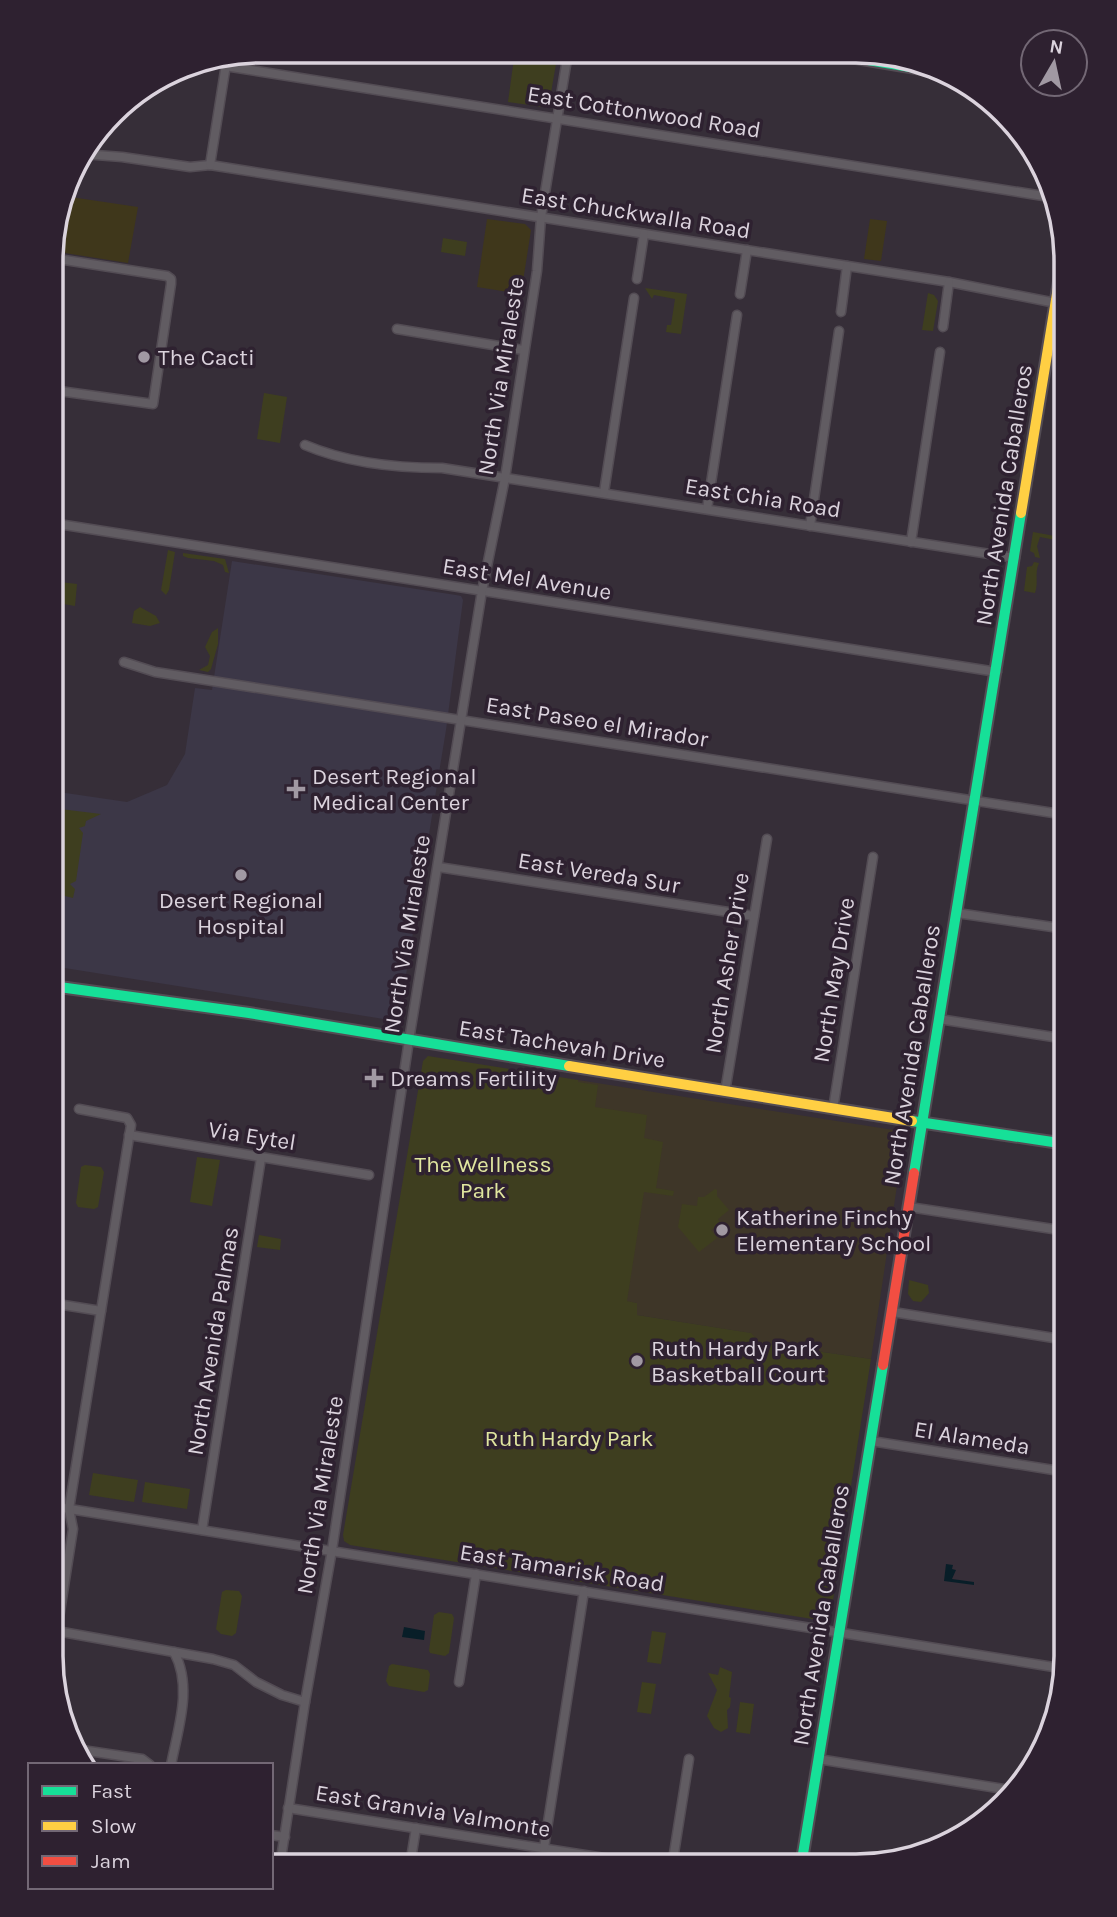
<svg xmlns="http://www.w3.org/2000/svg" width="1117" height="1917" font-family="Karla,sans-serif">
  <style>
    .education { fill: #3e3628 }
    .medical { fill: #3c3747 }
    .green { fill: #3e3e1f }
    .sand { fill: #3f371b }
    .water { fill: #081e28 }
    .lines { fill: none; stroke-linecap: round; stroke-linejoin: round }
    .street-casing { stroke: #534c54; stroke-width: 11 }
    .fast-casing { stroke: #534c54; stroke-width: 14 }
    .slow-casing { stroke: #534c54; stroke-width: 14 }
    .jam-casing { stroke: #534c54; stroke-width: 14 }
    .street { stroke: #615c62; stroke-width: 8 }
    .fast { stroke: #16e098; stroke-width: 10 }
    .slow { stroke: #ffcf43; stroke-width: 10 }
    .jam { stroke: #f24e42; stroke-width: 10 }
    .poi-dot { fill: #a199a3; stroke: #2e2130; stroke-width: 2.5 }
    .labels { text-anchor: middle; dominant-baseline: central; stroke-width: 7; stroke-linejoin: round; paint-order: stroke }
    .street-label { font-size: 23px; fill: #dbd3dd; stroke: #2e2130 }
    .poi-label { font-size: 23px; fill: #dbd3dd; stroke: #2e2130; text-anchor: start }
    .park-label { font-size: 23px; fill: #e0e69f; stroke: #2e2130 }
    .rim { fill: none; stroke: #dbd3dd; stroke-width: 3.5 }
  </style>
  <rect width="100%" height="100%" fill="#362e38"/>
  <!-- education -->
  <g class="education">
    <path d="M1066,335V418L1053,416Z"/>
    <path d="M578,1080L900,1131L904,1139L871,1359L761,1343L750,1333L637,1315V1303L545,1288Z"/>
  </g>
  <!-- medical -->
  <path class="medical" d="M232,561L456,595L461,596L463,600L446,730L400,1012L397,1018L390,1020L52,966V791L127,802L167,785L185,754L195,688L212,690Z"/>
  <!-- green -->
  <g class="green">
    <path d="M475,52H515V58L556,64L549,104L543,107L508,102L514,58Z"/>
    <path d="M443,238L467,242L465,256L441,252Z"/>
    <path d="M645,288L687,294L681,334L666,332L667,325H671L675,299L654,295L652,299Z"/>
    <path d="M928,293L934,295L938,301L933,331L922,330Z"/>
    <path d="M264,393L287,397L280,443L257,439Z"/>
    <path d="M1033,532L1066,538V542L1040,537L1037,546L1040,558L1035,557L1034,553L1030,551Z"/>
    <path d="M168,550L175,552L169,590L166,595L161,590Z"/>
    <path d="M183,553L225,559L229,573L225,572L223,565L214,561L188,558L183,556Z"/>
    <path d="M1034,562L1039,563C1034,574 1039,582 1035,593L1024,591L1027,567L1032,566Z"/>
    <path d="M52,581L77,584L75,606L52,602Z"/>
    <path d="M140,607L156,616L160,623L150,626L132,623L134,611Z"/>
    <path d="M218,628V644L211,669L208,672L199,670L208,665L210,656L205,647L212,632Z"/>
    <path d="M52,808L101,814L86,821L85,826L79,828L83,833L76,881L70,884L75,889L73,898L61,895L52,898Z"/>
    <path d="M428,1056L578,1080V1082L598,1085L595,1107L647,1115L644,1138L663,1142L656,1188L674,1191L673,1196L644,1192L627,1301L637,1303V1315L751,1333L761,1343L871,1359L831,1613L827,1618L819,1620L350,1545L344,1541L343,1535L423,1061Z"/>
    <path d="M197,1157L220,1160L212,1206L190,1202Z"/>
    <path d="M85,1165L101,1167L104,1172L98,1207L94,1209L78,1207L76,1203L81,1167Z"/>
    <path d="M715,1189L717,1190V1196L729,1210L718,1219L720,1223L711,1230L717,1238L699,1252L678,1227L682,1204L697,1206L698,1197H704Z"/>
    <path d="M259,1235L281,1239L280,1250L257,1247Z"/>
    <path d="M909,1280L928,1285L929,1293L921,1302L913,1301L908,1294Z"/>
    <path d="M93,1473L138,1480L134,1502L89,1495Z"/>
    <path d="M145,1482L190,1489L187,1509L142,1502Z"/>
    <path d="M226,1590L239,1591L242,1596L236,1633L232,1636L221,1634L216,1629L222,1592Z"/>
    <path d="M439,1612L452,1614L454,1618L449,1653L445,1656L430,1653L429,1650L434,1615Z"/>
    <path d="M652,1631L666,1633L661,1664L647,1662Z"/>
    <path d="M392,1664L428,1670L430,1674L428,1690L424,1692L389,1686L386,1681L389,1666Z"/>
    <path d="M720,1667L732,1672L729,1697L731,1698L730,1707L727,1710L728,1728L721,1732L714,1728L707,1716L717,1690L708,1673L718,1675Z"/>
    <path d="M642,1682L656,1684L651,1714L637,1712Z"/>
    <path d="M740,1702L754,1704L750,1734L736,1732Z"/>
  </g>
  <!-- sand -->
  <g class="sand">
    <path d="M64,196L138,207L128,263L52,251L53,234Z"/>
    <path d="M487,219L525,224L531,230L521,294L477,287Z"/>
    <path d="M870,219L887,221L881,261L864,259Z"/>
  </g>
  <!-- water -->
  <g class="water">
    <path d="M946,1564L953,1565L952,1569L956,1570L952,1579L974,1582V1585L944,1581Z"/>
    <path d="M404,1627L425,1631L424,1640L402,1637Z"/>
  </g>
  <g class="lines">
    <!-- street casing -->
    <g class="street-casing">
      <g id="street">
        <path d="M225,66L1056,198"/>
        <path d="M83,154L122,157L190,167L210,165L949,282L1056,303"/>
        <path d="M210,165L227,58"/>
        <path d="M637,279L644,234"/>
        <path d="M740,294L747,250"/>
        <path d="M841,312L847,266"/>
        <path d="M943,327L949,282"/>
        <path d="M397,329L523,350"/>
        <path d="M52,390L153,404L171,284V279L167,276L52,258"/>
        <path d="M305,445C347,463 396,468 442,468L1015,558"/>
        <path d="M604,492L634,298"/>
        <path d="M707,509L737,315"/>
        <path d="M52,523L997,672"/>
        <path d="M810,526L839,331"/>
        <path d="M911,542L940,352"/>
        <path d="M124,662L155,672L1066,815"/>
        <path d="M438,867L754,916"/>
        <path d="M957,913L1066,929"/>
        <path d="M939,1019L1066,1039"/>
        <path d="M725,1092L767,839"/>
        <path d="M833,1109L873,857"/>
        <path d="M129,1135L369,1175"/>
        <path d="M909,1207L1066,1231"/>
        <path d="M51,1303L101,1311"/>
        <path d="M893,1312L1066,1340"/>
        <path d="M871,1441L1066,1472"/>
        <path d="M51,1506L1066,1669"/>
        <path d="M202,1530L261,1158"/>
        <path d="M51,1630L213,1659L234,1665L256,1682L282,1695L305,1702"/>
        <path d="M57,1631L73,1529L69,1509L131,1125L127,1118L79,1109"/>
        <path d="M459,1682L476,1574"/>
        <path d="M75,1749L142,1759L150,1765"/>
        <path d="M818,1759L1016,1791"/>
        <path d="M171,1765C178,1728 193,1687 174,1652"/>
        <path d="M288,1808L655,1866"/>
        <path d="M271,1835L285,1837"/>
        <path d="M544,1848L584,1591"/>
        <path d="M280,1865L305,1702L332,1550L409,1040L482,591L505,478L537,271L541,217L568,53"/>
        <path d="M410,1865L416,1828"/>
        <path d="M672,1866L689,1759"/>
      </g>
    </g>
    <!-- fast casing -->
    <g class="fast-casing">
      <g id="fast">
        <path d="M832,54L928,70"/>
        <path d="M52,986L249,1013L569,1066"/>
        <path d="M912,1121L1066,1144"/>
        <path d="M914,1173L1021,513"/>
        <path d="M801,1866L883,1365"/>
      </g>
    </g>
    <!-- slow casing -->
    <g class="slow-casing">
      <g id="slow">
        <path d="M1021,513L1064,251"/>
        <path d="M569,1066L912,1121"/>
      </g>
    </g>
    <!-- jam casing -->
    <g class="jam-casing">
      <path id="jam" d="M883,1365L914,1173"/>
    </g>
    <!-- street -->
    <use href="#street" class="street"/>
    <!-- fast -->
    <use href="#fast" class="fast"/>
    <!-- slow -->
    <use href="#slow" class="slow"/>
    <!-- jam -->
    <use href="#jam" class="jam"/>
  </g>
  <!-- markers -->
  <g class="poi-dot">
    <circle cx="144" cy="357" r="7"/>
    <path d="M292.5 778.5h7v7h7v7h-7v7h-7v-7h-7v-7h7z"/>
    <circle cx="241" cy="875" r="7"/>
    <path d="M370.5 1067.5h7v7h7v7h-7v7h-7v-7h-7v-7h7z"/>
    <circle cx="722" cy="1230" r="7"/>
    <circle cx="637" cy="1361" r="7"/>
  </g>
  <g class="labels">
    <!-- street labels -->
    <g class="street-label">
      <text transform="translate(644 112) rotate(9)">East Cottonwood Road</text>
      <text transform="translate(636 213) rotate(9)">East Chuckwalla Road</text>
      <text transform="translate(501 376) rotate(-81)">North Via Miraleste</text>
      <text transform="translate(1004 495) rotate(-81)">North Avenida Caballeros</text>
      <text transform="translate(763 498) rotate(9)">East Chia Road</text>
      <text transform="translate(527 579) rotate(9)">East Mel Avenue</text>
      <text transform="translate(597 722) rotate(9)">East Paseo el Mirador</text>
      <text transform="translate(599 873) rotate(9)">East Vereda Sur</text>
      <text transform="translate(407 934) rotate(-81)">North Via Miraleste</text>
      <text transform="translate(727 963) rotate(-81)">North Asher Drive</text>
      <text transform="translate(834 980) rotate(-81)">North May Drive</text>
      <text transform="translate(562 1044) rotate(9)">East Tachevah Drive</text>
      <text transform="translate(912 1055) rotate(-81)">North Avenida Caballeros</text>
      <text transform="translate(252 1136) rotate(9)">Via Eytel</text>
      <text transform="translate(213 1341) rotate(-81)">North Avenida Palmas</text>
      <text transform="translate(972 1438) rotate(9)">El Alameda</text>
      <text transform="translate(320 1495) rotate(-81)">North Via Miraleste</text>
      <text transform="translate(562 1568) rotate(9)">East Tamarisk Road</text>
      <text transform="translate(821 1615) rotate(-81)">North Avenida Caballeros</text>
      <text transform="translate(433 1811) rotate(9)">East Granvia Valmonte</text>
    </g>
    <!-- poi labels -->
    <g class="poi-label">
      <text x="158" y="357">The Cacti</text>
      <text x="312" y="776">Desert Regional<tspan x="312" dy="26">Medical Center</tspan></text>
      <text x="241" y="900" text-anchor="middle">Desert Regional<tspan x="241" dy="26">Hospital</tspan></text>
      <text x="390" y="1078">Dreams Fertility</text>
      <text x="736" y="1217">Katherine Finchy<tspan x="736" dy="26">Elementary School</tspan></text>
      <text x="651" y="1348">Ruth Hardy Park<tspan x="651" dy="26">Basketball Court</tspan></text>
    </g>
    <!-- park labels -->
    <g class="park-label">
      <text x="483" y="1164">The Wellness<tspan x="483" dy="26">Park</tspan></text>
      <text x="569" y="1438">Ruth Hardy Park</text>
    </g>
  </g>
  <!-- crop -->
  <path d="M0 0H1117V1917H0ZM261 63H856A198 198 0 0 1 1054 261V1656A198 198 0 0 1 856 1854H261A198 198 0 0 1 63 1656V261A198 198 0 0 1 261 63Z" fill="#2e2130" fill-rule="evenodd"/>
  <path class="rim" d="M261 63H856A198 198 0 0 1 1054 261V1656A198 198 0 0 1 856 1854H261A198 198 0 0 1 63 1656V261A198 198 0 0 1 261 63Z"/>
  <!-- legend -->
  <rect x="28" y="1763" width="245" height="126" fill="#2e2130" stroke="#736875" stroke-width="2"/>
  <rect x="42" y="1786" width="35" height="10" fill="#16e098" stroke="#736875" stroke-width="2"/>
  <text x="91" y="1798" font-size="21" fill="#dbd3dd">Fast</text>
  <rect x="42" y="1821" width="35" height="10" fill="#ffcf43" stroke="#736875" stroke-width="2"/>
  <text x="91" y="1833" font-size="21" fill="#dbd3dd">Slow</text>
  <rect x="42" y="1856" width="35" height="10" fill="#f24e42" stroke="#736875" stroke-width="2"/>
  <text x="91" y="1868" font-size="21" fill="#dbd3dd">Jam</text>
  <!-- north arrow -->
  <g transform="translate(1054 63) rotate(9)"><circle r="33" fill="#2e2130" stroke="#736875" stroke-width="2"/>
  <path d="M0-5L12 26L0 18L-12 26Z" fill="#a199a3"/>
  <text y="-10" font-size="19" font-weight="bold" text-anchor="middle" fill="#dbd3dd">N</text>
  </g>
</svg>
